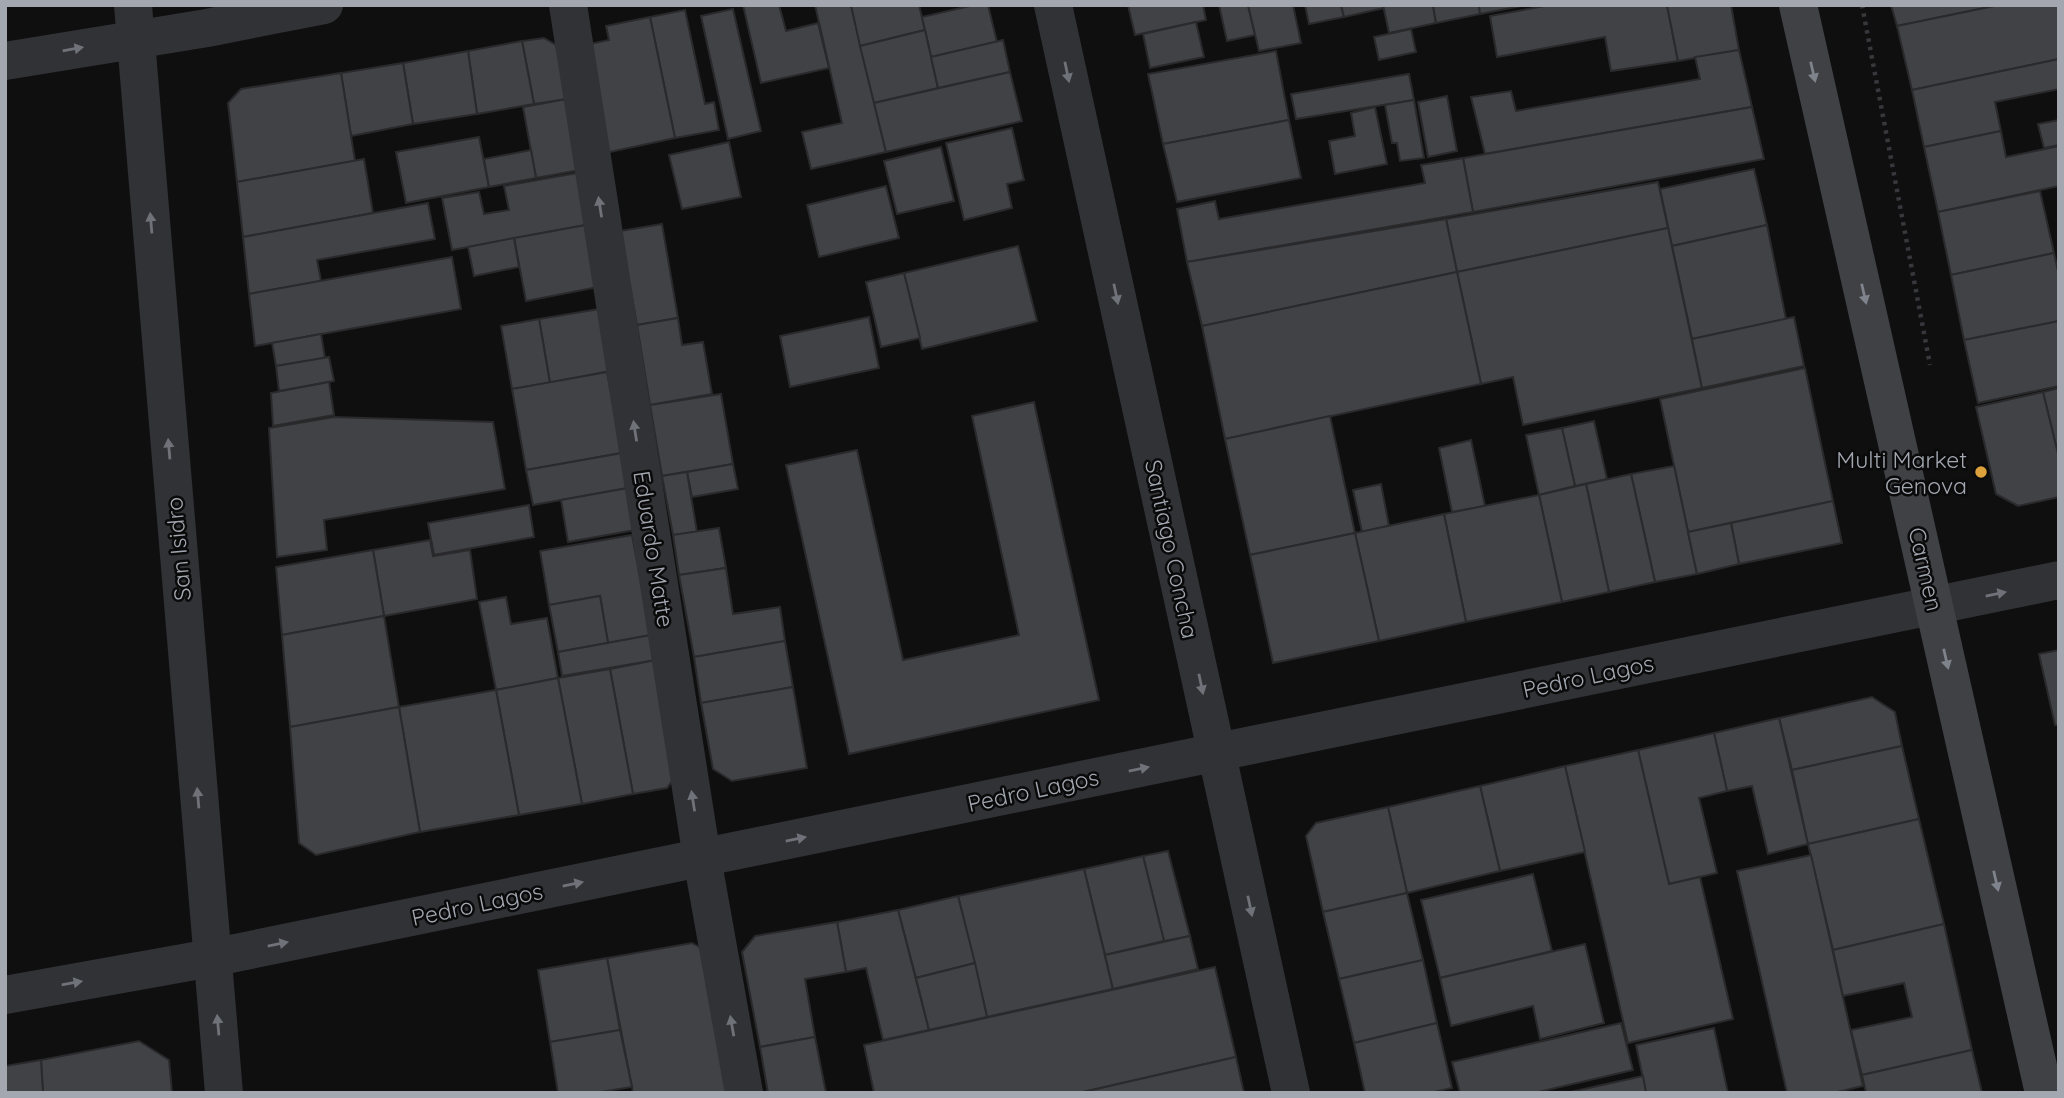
<svg xmlns="http://www.w3.org/2000/svg" width="2064" height="1098" font-family="Quicksand,sans-serif">
  <style>
    .building { fill: #414246; stroke: #2a2a2c; stroke-width: 2 }
    .lines { fill: none; stroke-linecap: round; stroke-linejoin: round }
    .path { stroke: #37383c; stroke-width: 4.5; stroke-dasharray: 3.5 5; stroke-linecap: butt }
    .minor { stroke: #313235; stroke-width: 38 }
    .secondary { stroke: #3f4145; stroke-width: 38 }
    .oneway { fill: #6f7279 }
    .oneway2 { fill: #7f838b }
    .poi-dot { fill: #dca13c; stroke: #0a0a0b; stroke-width: 2.5 }
    .labels { text-anchor: middle; dominant-baseline: central; stroke-width: 5; stroke-linejoin: round; paint-order: stroke }
    .poi-label { font-size: 23px; fill: #a2a7b0; stroke: #0a0a0b; text-anchor: end }
    .street-label { font-size: 23px; fill: #a2a7b0; stroke: #0a0a0b }
  </style>
  <rect width="100%" height="100%" fill="#0f0f10"/>
  <!-- building -->
  <g class="building">
    <path d="M743,5H779L786,31L818,23L829,68L761,83Z"/>
    <path d="M815,5H851L886,152L811,169L802,132L842,123Z"/>
    <path d="M851,5H919L925,30L860,46Z"/>
    <path d="M974,5H988L997,42L931,57L922,17Z"/>
    <path d="M1128,5H1203L1206,20L1135,35Z"/>
    <path d="M1219,5H1248L1255,35L1227,41Z"/>
    <path d="M1248,5H1293L1301,43L1259,51Z"/>
    <path d="M1305,5H1341L1344,17L1309,24Z"/>
    <path d="M1341,5H1383L1384,8L1344,17Z"/>
    <path d="M1383,5H1433L1436,23L1389,33Z"/>
    <path d="M1433,5H1479L1480,14L1436,23Z"/>
    <path d="M1479,5H1521V6L1480,14Z"/>
    <path d="M1550,5H1667L1678,61L1611,71L1605,37L1497,57L1490,16Z"/>
    <path d="M1667,5H1731L1739,50L1678,61Z"/>
    <path d="M1891,5H1999L1897,26Z"/>
    <path d="M1999,5H2059V59L1912,90L1897,26Z"/>
    <path d="M733,9L761,131L728,139L701,16Z"/>
    <path d="M685,10L705,104L714,102L719,130L675,138L650,17Z"/>
    <path d="M650,17L675,138L605,153L585,45L609,40L606,26Z"/>
    <path d="M1196,22L1204,57L1150,68L1143,34Z"/>
    <path d="M1411,29L1416,52L1379,60L1374,37Z"/>
    <path d="M925,30L938,88L874,103L860,46Z"/>
    <path d="M544,38L556,45L567,99L534,104L522,41Z"/>
    <path d="M1003,40L1010,72L938,88L931,57Z"/>
    <path d="M522,41L534,104L477,114L468,51Z"/>
    <path d="M1739,50L1752,107L1485,154L1471,97L1511,91L1516,111L1700,79L1695,57Z"/>
    <path d="M468,51L477,114L413,124L403,63Z"/>
    <path d="M1276,51L1289,120L1163,144L1148,74Z"/>
    <path d="M2059,59V89L1995,102L2001,131L1924,147L1912,90Z"/>
    <path d="M403,63L413,124L351,136L341,73Z"/>
    <path d="M1010,72L1022,121L886,152L874,103Z"/>
    <path d="M341,73L355,161L237,182L228,103L241,89Z"/>
    <path d="M1409,74L1414,100L1296,119L1291,94Z"/>
    <path d="M1447,96L1457,151L1428,157L1418,102Z"/>
    <path d="M567,99L580,170L536,178L523,107Z"/>
    <path d="M1414,100L1424,158L1400,161L1397,143H1392L1385,105Z"/>
    <path d="M1375,107L1387,164L1335,174L1329,141L1355,136L1351,113Z"/>
    <path d="M1752,107L1764,159L1473,212L1463,158Z"/>
    <path d="M1289,120L1301,178L1177,202L1163,144Z"/>
    <path d="M2059,120V145L2044,148L2038,124Z"/>
    <path d="M1012,128L1024,180L1007,184L1012,208L964,220L946,143Z"/>
    <path d="M2001,131L2006,157L2059,146V186L1938,212L1924,147Z"/>
    <path d="M479,137L489,187L406,203L396,152Z"/>
    <path d="M729,142L741,197L682,209L669,155Z"/>
    <path d="M941,147L954,201L897,214L884,161Z"/>
    <path d="M531,150L536,178L489,187L484,159Z"/>
    <path d="M1463,158L1473,212L1187,262L1177,209L1215,201L1219,219L1425,183L1421,165Z"/>
    <path d="M364,159L373,213L243,237L237,182Z"/>
    <path d="M1754,169L1767,225L1672,246L1660,189Z"/>
    <path d="M577,173L586,225L452,250L442,198L479,192L484,214L509,210L504,186Z"/>
    <path d="M1658,182L1668,228L1457,272L1446,219Z"/>
    <path d="M886,186L899,238L819,257L807,205Z"/>
    <path d="M2040,191L2054,253L1951,275L1938,212Z"/>
    <path d="M428,203L435,239L317,260L321,281L249,294L243,237Z"/>
    <path d="M1446,219L1457,272L1202,326L1187,262Z"/>
    <path d="M662,224L678,318L637,325L620,231Z"/>
    <path d="M586,225L598,287L526,301L514,238Z"/>
    <path d="M1767,225L1786,319L1692,339L1672,246Z"/>
    <path d="M1668,228L1702,388L1523,425L1513,377L1481,384L1457,272Z"/>
    <path d="M514,238L519,267L474,276L468,247Z"/>
    <path d="M1018,246L1037,321L922,349L904,273Z"/>
    <path d="M2054,253L2059,276V321L1964,340L1951,275Z"/>
    <path d="M452,257L461,309L255,346L249,294Z"/>
    <path d="M1457,272L1481,384L1225,439L1202,326Z"/>
    <path d="M904,273L920,338L881,347L866,282Z"/>
    <path d="M599,309L610,371L550,383L539,319Z"/>
    <path d="M869,317L879,368L790,387L780,336Z"/>
    <path d="M1794,317L1804,366L1702,388L1692,339Z"/>
    <path d="M678,318L682,345L703,342L712,394L650,405L637,325Z"/>
    <path d="M539,319L550,383L512,389L501,326Z"/>
    <path d="M2059,321V386L1978,403L1964,340Z"/>
    <path d="M321,334L325,358L276,366L272,343Z"/>
    <path d="M329,357L334,381L279,391L276,366Z"/>
    <path d="M1805,368L1833,501L1688,532L1660,399Z"/>
    <path d="M607,372L622,453L526,470L512,389Z"/>
    <path d="M329,382L334,415L273,426L271,393Z"/>
    <path d="M2059,388V458L2043,392Z"/>
    <path d="M2043,392L2059,458V497L2018,506L1996,494L1976,407Z"/>
    <path d="M721,394L733,464L662,476L650,405Z"/>
    <path d="M1034,402L1099,700L849,754L786,465L857,450L903,660L1019,635L972,416Z"/>
    <path d="M1330,416L1355,533L1250,555L1225,439Z"/>
    <path d="M334,417L493,422L505,489L324,520L327,550L277,557L269,428Z"/>
    <path d="M1594,421L1607,479L1575,486L1562,428Z"/>
    <path d="M1562,428L1575,486L1539,495L1526,435Z"/>
    <path d="M1471,440L1485,506L1452,512L1439,448Z"/>
    <path d="M622,453L628,488L533,505L526,470Z"/>
    <path d="M733,464L738,489L692,497L687,472Z"/>
    <path d="M1674,466L1697,574L1655,582L1631,474Z"/>
    <path d="M687,472L697,532L673,535L662,476Z"/>
    <path d="M1631,474L1655,582L1609,592L1586,484Z"/>
    <path d="M1381,484L1389,526L1362,532L1353,490Z"/>
    <path d="M1586,484L1609,592L1562,602L1539,495Z"/>
    <path d="M628,488L635,530L568,542L561,500Z"/>
    <path d="M1539,495L1562,602L1466,622L1444,514Z"/>
    <path d="M1833,501L1842,543L1739,564L1731,523Z"/>
    <path d="M529,505L534,537L434,555L428,523Z"/>
    <path d="M1444,514L1466,622L1379,641L1355,533Z"/>
    <path d="M1731,523L1739,564L1697,574L1688,532Z"/>
    <path d="M719,528L726,568L679,575L673,535Z"/>
    <path d="M1355,533L1379,641L1273,663L1250,555Z"/>
    <path d="M632,535L651,635L608,643L600,596L549,605L540,551Z"/>
    <path d="M430,540L433,556L470,550L477,599L384,616L373,550Z"/>
    <path d="M373,550L384,616L282,635L276,567Z"/>
    <path d="M726,568L733,614L780,607L785,641L694,657L679,575Z"/>
    <path d="M600,596L608,643L558,652L549,605Z"/>
    <path d="M506,597L511,624L547,618L558,678L496,690L479,602Z"/>
    <path d="M384,616L399,707L290,727L282,635Z"/>
    <path d="M651,635L656,660L562,676L558,652Z"/>
    <path d="M785,641L793,687L701,703L694,657Z"/>
    <path d="M2059,650V725H2055L2039,654Z"/>
    <path d="M656,660L677,774L667,788L633,794L610,669Z"/>
    <path d="M610,669L633,794L582,804L558,678Z"/>
    <path d="M558,678L582,804L519,815L496,690Z"/>
    <path d="M793,687L807,768L732,781L713,769L701,703Z"/>
    <path d="M496,690L519,815L420,832L399,707Z"/>
    <path d="M1872,697L1895,712L1902,746L1792,770L1779,718Z"/>
    <path d="M399,707L420,832L316,855L299,843L290,727Z"/>
    <path d="M1779,718L1808,844L1768,854L1752,786L1727,791L1714,733Z"/>
    <path d="M1714,733L1727,791L1699,798L1717,873L1669,884L1638,750Z"/>
    <path d="M1902,746L1919,819L1808,844L1792,770Z"/>
    <path d="M1638,750L1669,884L1700,877L1733,1019L1628,1043L1565,766Z"/>
    <path d="M1565,766L1585,852L1500,871L1480,786Z"/>
    <path d="M1480,786L1500,871L1407,893L1388,807Z"/>
    <path d="M1388,807L1407,893L1323,912L1306,836L1316,823Z"/>
    <path d="M1919,819L1944,924L1833,950L1808,844Z"/>
    <path d="M1168,851L1190,936L1164,941L1143,856Z"/>
    <path d="M1811,855L1863,1086L1833,1093H1787L1737,871Z"/>
    <path d="M1143,856L1164,941L1105,955L1084,869Z"/>
    <path d="M1084,869L1113,989L987,1017L958,896Z"/>
    <path d="M1533,874L1552,951L1440,978L1421,900Z"/>
    <path d="M1407,893L1423,960L1339,979L1323,912Z"/>
    <path d="M958,896L975,963L916,978L898,910Z"/>
    <path d="M898,910L929,1030L883,1040L866,968L846,972L837,922Z"/>
    <path d="M837,922L846,972L805,979L815,1037L760,1047L742,952L755,936Z"/>
    <path d="M1944,924L1972,1050L1862,1075L1851,1030L1912,1017L1904,983L1843,996L1833,950Z"/>
    <path d="M1190,936L1198,969L1113,989L1105,955Z"/>
    <path d="M692,943L708,952L732,1093H633L607,958Z"/>
    <path d="M1585,944L1604,1023L1540,1039L1533,1006L1451,1026L1440,978Z"/>
    <path d="M607,958L620,1030L550,1042L538,970Z"/>
    <path d="M1423,960L1437,1023L1354,1043L1339,979Z"/>
    <path d="M975,963L987,1017L929,1030L916,978Z"/>
    <path d="M1215,967L1236,1057L1079,1093H874L864,1045Z"/>
    <path d="M1437,1023L1452,1088L1430,1093H1365L1354,1043Z"/>
    <path d="M1621,1023L1633,1070L1534,1093H1460L1452,1062Z"/>
    <path d="M1714,1028L1728,1093H1646L1636,1045Z"/>
    <path d="M620,1030L632,1087L594,1093H558L550,1042Z"/>
    <path d="M815,1037L826,1093H768L760,1047Z"/>
    <path d="M139,1041L169,1060L172,1093H43L41,1060Z"/>
    <path d="M1972,1050L1982,1093H1866L1862,1075Z"/>
    <path d="M1236,1057L1244,1093H1079Z"/>
    <path d="M41,1060L43,1093H5V1066Z"/>
    <path d="M1643,1076L1646,1093H1566Z"/>
  </g>
  <g class="lines">
    <!-- path -->
    <path class="path" d="M1862,5L1930,365"/>
    <!-- minor -->
    <g class="minor">
      <path d="M133,5L224,1093"/>
      <path d="M568,5L702,858L744,1093"/>
      <path d="M1053,5L1291,1093"/>
      <path d="M5,61L207,28L324,5"/>
      <path d="M5,995L211,958L2059,580"/>
    </g>
    <!-- secondary -->
    <path class="secondary" d="M1798,5L2044,1093"/>
  </g>
  <!-- one-way arrows -->
  <defs><path id="oneway-solid" d="M-6-.8H1V-3.2L6.5 0L1 3.2V.8H-6Z" transform="scale(1.75)"/></defs>
  <g class="oneway">
    <use href="#oneway-solid" transform="translate(73 49) rotate(-10)"/>
    <use href="#oneway-solid" transform="translate(1067 72) rotate(78)"/>
    <use href="#oneway-solid" transform="translate(600 207) rotate(-99)"/>
    <use href="#oneway-solid" transform="translate(151 223) rotate(-95)"/>
    <use href="#oneway-solid" transform="translate(1116 294) rotate(78)"/>
    <use href="#oneway-solid" transform="translate(635 431) rotate(-99)"/>
    <use href="#oneway-solid" transform="translate(169 449) rotate(-95)"/>
    <use href="#oneway-solid" transform="translate(1996 594) rotate(-12)"/>
    <use href="#oneway-solid" transform="translate(1201 684) rotate(78)"/>
    <use href="#oneway-solid" transform="translate(1139 769) rotate(-12)"/>
    <use href="#oneway-solid" transform="translate(198 798) rotate(-95)"/>
    <use href="#oneway-solid" transform="translate(693 801) rotate(-99)"/>
    <use href="#oneway-solid" transform="translate(796 839) rotate(-12)"/>
    <use href="#oneway-solid" transform="translate(573 884) rotate(-12)"/>
    <use href="#oneway-solid" transform="translate(1250 906) rotate(78)"/>
    <use href="#oneway-solid" transform="translate(278 944) rotate(-12)"/>
    <use href="#oneway-solid" transform="translate(72 983) rotate(-10)"/>
    <use href="#oneway-solid" transform="translate(218 1025) rotate(-95)"/>
    <use href="#oneway-solid" transform="translate(732 1026) rotate(-100)"/>
  </g>
  <g class="oneway2">
    <use href="#oneway-solid" transform="translate(1813 72) rotate(77)"/>
    <use href="#oneway-solid" transform="translate(1864 294) rotate(77)"/>
    <use href="#oneway-solid" transform="translate(1946 659) rotate(77)"/>
    <use href="#oneway-solid" transform="translate(1996 881) rotate(77)"/>
  </g>
  <!-- markers -->
  <circle class="poi-dot" cx="1981" cy="472" r="7"/>
  <g class="labels">
    <!-- poi labels -->
    <g class="poi-label">
      <text x="1967" y="459">Multi Market<tspan x="1967" dy="26">Genova</tspan></text>
    </g>
    <!-- street labels -->
    <g class="street-label">
      <text transform="translate(178 549) rotate(-95)">San Isidro</text>
      <text transform="translate(654 549) rotate(81)">Eduardo Matte</text>
      <text transform="translate(1172 549) rotate(78)">Santiago Concha</text>
      <text transform="translate(1926 569) rotate(77)">Carmen</text>
      <text transform="translate(1588 676) rotate(-12)">Pedro Lagos</text>
      <text transform="translate(1033 790) rotate(-12)">Pedro Lagos</text>
      <text transform="translate(477 904) rotate(-12)">Pedro Lagos</text>
    </g>
  </g>
  <!-- border -->
  <rect width="2064" height="1098" fill="none" stroke="#a2a7b0" stroke-width="14"/>
</svg>
